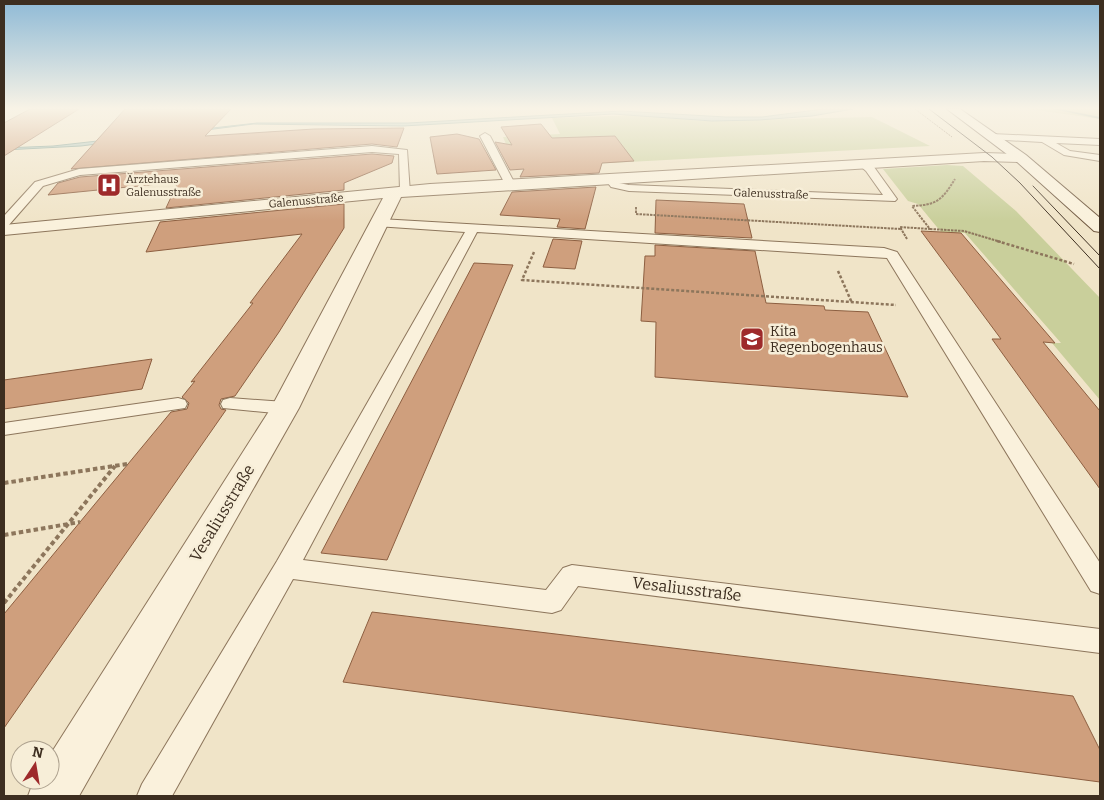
<svg xmlns="http://www.w3.org/2000/svg" width="1104" height="800" font-family="Bitter,serif">
  <style>
    .green { fill: #c9cf9b }
    .water { fill: #a9c4bc; stroke: #6f938a }
    .lines { fill: none; stroke-linecap: round; stroke-linejoin: round }
    .stream { fill: #6f938a; fill-rule: evenodd }
    .building { fill: #cf9f7d; stroke: #8d5f41 }
    .lane-casing { stroke: #8d765c; stroke-width: 2 }
    .street-casing { stroke: #8d765c; stroke-width: 2 }
    .secondary-casing { stroke: #6f573f; stroke-width: 2 }
    .path-far3 { stroke: #8d765c; stroke-width: 1; stroke-dasharray: 2 1; stroke-linecap: butt }
    .path-far2 { stroke: #8d765c; stroke-width: 2; stroke-dasharray: 2.5 1; stroke-linecap: butt }
    .path-far1 { stroke: #8d765c; stroke-width: 2.5; stroke-dasharray: 3 2; stroke-linecap: butt }
    .path { stroke: #8d765c; stroke-width: 4; stroke-dasharray: 4.5 3; stroke-linecap: butt }
    .lane { fill: #faf1dc; fill-rule: evenodd }
    .street { fill: #faf1dc; fill-rule: evenodd }
    .secondary { fill: #faf1dc; fill-rule: evenodd }
    .tram { stroke: #3d2e20; stroke-width: 1 }
    .labels { text-anchor: middle; dominant-baseline: central; stroke-width: 5; stroke-linejoin: round; paint-order: stroke }
    .far-poi-label { font-size: 11px; fill: #3d2e20; stroke: #f7eed8; text-anchor: start }
    .far-street-label { font-size: 11px; fill: #3d2e20; stroke: #f7eed8 }
    .poi-label { font-size: 14px; fill: #3d2e20; stroke: #f7eed8; text-anchor: start }
    .near-street-label { font-size: 16px; fill: #3d2e20; stroke: #f7eed8 }
  </style>
  <rect width="100%" height="100%" fill="#f0e4c8"/>
  <!-- green -->
  <g class="green">
    <path d="M1029,109H1100V119Z"/>
    <path d="M639,115L701,121L872,117L930,146L516,168L503,137L560,134L552,118Z"/>
    <path d="M947,165L963,166L1016,211L1100,298V400L1052,343H1061L965,233L941,232L918,204L908,201L883,169Z"/>
  </g>
  <!-- water -->
  <path class="water" d="M823,109H853L812,116L759,120L712,121L613,114L403,126L253,124L81,146L4,150V148L53,146L257,123H408L621,111L726,117H762Z"/>
  <g class="lines">
    <!-- stream -->
    <path class="stream" d="M1053,109H1060L1100,117V119Z"/>
  </g>
  <!-- building -->
  <g class="building">
    <path d="M30,109H79L4,156V123Z"/>
    <path d="M125,109H231L205,136L314,129L404,128L397,147L372,144L71,169Z"/>
    <path d="M541,124L552,138L615,136L634,161L602,163L599,173L520,177L524,169L510,170L495,142L512,145L501,127Z"/>
    <path d="M457,134L479,139L496,170L437,174L430,137Z"/>
    <path d="M372,154L394,156L392,163L344,183V190L166,208L178,182L48,195L58,183L80,177Z"/>
    <path d="M596,187L585,229L557,227L560,219L500,215L512,192Z"/>
    <path d="M656,200L744,204L752,238L655,233Z"/>
    <path d="M344,204V228L279,332L235,396L221,399L219,405L221,409L226,410L4,728V614L171,412L187,409L189,403L182,397L195,381L191,382L253,303H250L302,234L146,252L160,222Z"/>
    <path d="M921,231L961,233L1055,343L1043,342L1100,411V489L992,339H1001Z"/>
    <path d="M553,239L582,241L575,269L543,267Z"/>
    <path d="M655,245L755,251L766,303L824,306L825,310L868,312L908,397L655,377L656,322L641,321L645,256H655Z"/>
    <path d="M474,263L513,265L387,560L321,553Z"/>
    <path d="M152,359L142,389L4,409V380Z"/>
    <path d="M372,612L1073,696L1100,750V782L343,682Z"/>
  </g>
  <g class="lines">
    <!-- lane casing -->
    <g class="lane-casing">
      <g id="lane">
        <path d="M485,133L490,136L515,184L514,186L510,187L505,184L480,136Z"/>
        <path d="M992,134L1100,139V145L1056,143L1070,151L1100,155V161L1064,155L1042,142L989,139L987,137Z"/>
        <path d="M372,146L407,150L410,193H402L400,191L399,154L372,152L80,175L43,186L8,226L4,227V216L35,182L79,169Z"/>
        <path d="M863,161L874,167L897,199L895,201L629,191L611,187L604,178L605,176H613L619,183L629,185L883,195L866,171L858,164Z"/>
        <path d="M380,219L884,248L897,252L1100,563V594L1091,591L887,258L477,232L303,560L546,590L563,568L572,565L1100,629V653L578,586L561,610L552,613L293,579L172,796H137L142,784L277,561L465,232L376,226L374,223Z"/>
        <path d="M178,398L185,400L187,404L185,408L4,435V423Z"/>
        <path d="M230,398L285,402L292,404L295,408L292,412L285,414L223,408L221,404L223,400Z"/>
      </g>
    </g>
    <!-- street casing -->
    <g class="street-casing">
      <path id="street" d="M984,153L1021,154L1028,158L1021,162L984,161L401,197L299,408L79,796H28L34,780H50V755L271,408L383,198L4,235V225L430,184Z"/>
    </g>
    <!-- secondary casing -->
    <g class="secondary-casing">
      <path id="secondary" d="M947,109H960L1026,155L1100,218V232L1094,231L1016,161Z"/>
    </g>
    <!-- path-far3 -->
    <path class="path-far3" d="M915,109L952,137"/>
    <!-- path-far2 -->
    <g class="path-far2">
      <path d="M636,207V214L901,229"/>
      <path d="M930,229L964,231L1001,242"/>
      <path d="M907,239L900,227L930,229L912,206C937,205 942,200 955,179"/>
    </g>
    <!-- path-far1 -->
    <g class="path-far1">
      <path d="M997,241L1074,264"/>
      <path d="M534,252L522,280L896,305"/>
      <path d="M838,271L852,303"/>
    </g>
    <!-- path -->
    <g class="path">
      <path d="M4,483L127,464"/>
      <path d="M4,535L80,522"/>
      <path d="M4,603L115,466"/>
    </g>
    <!-- lane -->
    <use href="#lane" class="lane"/>
    <!-- street -->
    <use href="#street" class="street"/>
    <!-- secondary -->
    <use href="#secondary" class="secondary"/>
    <!-- tram -->
    <g class="tram">
      <path d="M929,109L992,157L1020,183L1100,269"/>
      <path d="M1033,186L1100,256"/>
    </g>
  </g>
  <!-- sky -->
  <linearGradient id="sky" x2="0" y2="1"><stop stop-color="#8fbad6"/><stop offset="0.49" stop-color="#f8f3e6"/><stop offset="1" stop-color="#f8f3e6" stop-opacity="0"/></linearGradient>
  <rect width="1104" height="221" fill="url(#sky)"/>
  <!-- icons -->
  <defs>
    <g id="hospital-square" transform="scale(1.25)"><rect x="-9" y="-9" width="18" height="18" rx="4" fill="#9e2a2b" stroke="#f7eed8"/><path d="M-5-5h3v3.5h4V-5h3V5h-3V1.5h-4V5h-3Z" fill="#fff"/></g>
    <g id="school-square" transform="scale(1.25)"><rect x="-9" y="-9" width="18" height="18" rx="4" fill="#9e2a2b" stroke="#f7eed8"/><path d="M0-5L7-2L0 1L-7-2ZM-4 1L0 2.5L4 1V4Q0 6-4 4Z" fill="#fff"/></g>
  </defs>
  <g fill-rule="evenodd">
    <use href="#hospital-square" x="109" y="185"/>
    <use href="#school-square" x="752" y="339"/>
  </g>
  <g class="labels">
    <!-- far-poi labels -->
    <g class="far-poi-label">
      <text x="126" y="179">Ärztehaus<tspan x="126" dy="13">Galenusstraße</tspan></text>
    </g>
    <!-- far-street labels -->
    <g class="far-street-label">
      <text transform="translate(771 194) rotate(2)">Galenusstraße</text>
      <text transform="translate(306 201) rotate(-5)">Galenusstraße</text>
    </g>
    <!-- poi labels -->
    <g class="poi-label">
      <text x="770" y="331">Kita<tspan x="770" dy="16">Regenbogenhaus</tspan></text>
    </g>
    <!-- near-street labels -->
    <g class="near-street-label">
      <text transform="translate(222 513) rotate(-59)">Vesaliusstraße</text>
      <text transform="translate(687 589) rotate(7)">Vesaliusstraße</text>
    </g>
  </g>
  <!-- border -->
  <rect width="1104" height="800" fill="none" stroke="#3d2e20" stroke-width="10"/>
  <!-- north arrow -->
  <g transform="translate(35 765) rotate(12)"><circle r="24" fill="#f7eed8" stroke="#ada18e"/>
  <path d="M0-4L9 19L0 12L-9 19Z" fill="#9e2a2b"/>
  <text y="-8" font-size="14" font-weight="bold" text-anchor="middle" fill="#3d2e20">N</text>
  </g>
</svg>
